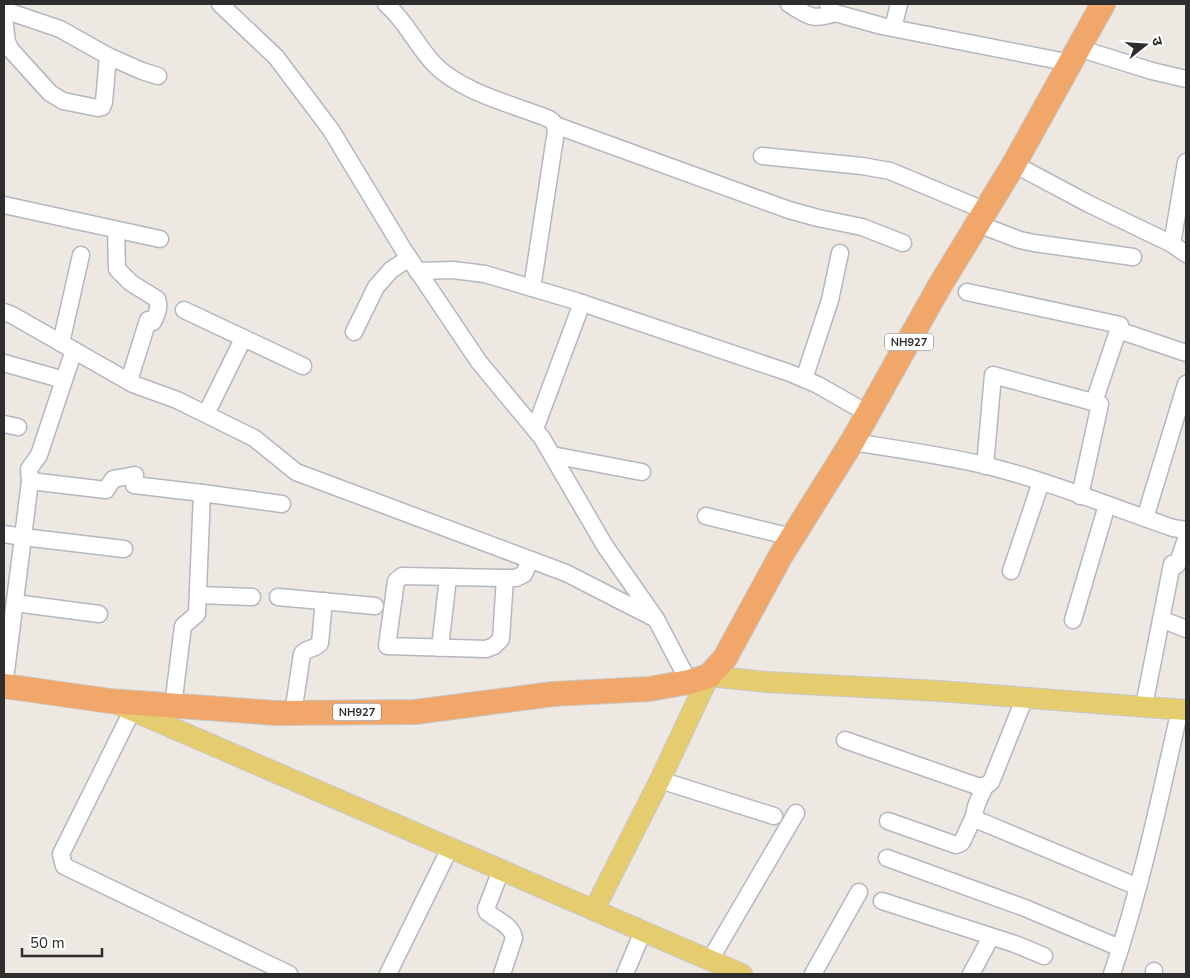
<svg xmlns="http://www.w3.org/2000/svg" width="1190" height="978" font-family="'Nunito Sans','Noto Sans Devanagari',sans-serif">
  <style>
    .lines { fill: none; stroke-linecap: round; stroke-linejoin: round }
    .minor-casing { stroke: #b4b7bf; stroke-width: 19 }
    .major-casing { stroke: #c8c8c8; stroke-width: 22 }
    .highway-casing { stroke: #c8c8c8; stroke-width: 26 }
    .minor { stroke: #fff; stroke-width: 16 }
    .major { stroke: #e5cc6e; stroke-width: 20 }
    .highway { stroke: #f0a769; stroke-width: 24 }
    .labels { text-anchor: middle; dominant-baseline: central; stroke-width: 5; stroke-linejoin: round; paint-order: stroke }
    .shield { fill: #fff; stroke: #6c6c6c; stroke-width: 1 }
    .shield-label { font-size: 11px; font-weight: bold; fill: #2d2d2d }
  </style>
  <rect width="100%" height="100%" fill="#ede8e1"/>
  <g class="lines">
    <!-- minor casing -->
    <g class="minor-casing">
      <g id="minor">
        <path d="M220,4L276,57L331,130L403,249L479,362L542,438L605,546L656,619L689,682"/>
        <path d="M386,4C406,21 416,45 434,64C461,92 511,104 547,118C554,121 555,124 556,131L532,288"/>
        <path d="M789,4C809,16 812,21 835,13"/>
        <path d="M828,4L829,8L835,13L882,26L1071,63"/>
        <path d="M4,10L60,29L108,56L142,71L158,76"/>
        <path d="M4,18L7,42L11,50L50,93L63,101L98,108L102,107L104,102L108,56"/>
        <path d="M893,28L899,4"/>
        <path d="M1078,48L1152,71L1186,79"/>
        <path d="M555,125L789,210L818,218L862,227L903,243"/>
        <path d="M762,156L862,166L890,171L986,211"/>
        <path d="M1014,164L1089,204L1172,244L1186,254"/>
        <path d="M4,205L160,239"/>
        <path d="M978,224L1020,240L1034,243L1133,257"/>
        <path d="M116,230L117,269L131,283L157,299C160,307 157,314 153,322"/>
        <path d="M1172,244L1186,162"/>
        <path d="M417,271L453,270L485,274L576,301L790,373L818,385L867,413"/>
        <path d="M967,292L1120,325L1094,402"/>
        <path d="M184,310L303,366"/>
        <path d="M4,312L12,315L133,384L177,400L254,438L296,472L566,573L654,618"/>
        <path d="M1118,330L1186,353"/>
        <path d="M354,332L376,287L391,270L409,258"/>
        <path d="M61,343L81,255"/>
        <path d="M4,363L64,380"/>
        <path d="M804,379L830,300L840,253"/>
        <path d="M129,381L148,320"/>
        <path d="M206,414L243,339"/>
        <path d="M4,424L18,427"/>
        <path d="M535,429L582,303"/>
        <path d="M852,442C897,449 943,455 988,466C1051,482 1112,507 1173,528L1186,530"/>
        <path d="M552,455L642,472"/>
        <path d="M985,466L993,375L1100,404L1080,496"/>
        <path d="M30,481L29,469L39,455L74,350"/>
        <path d="M134,485L202,493L197,614L183,626L173,706"/>
        <path d="M202,493L282,504"/>
        <path d="M706,516L792,537"/>
        <path d="M1145,518L1186,384"/>
        <path d="M4,534L23,537L30,481L106,490L113,479L135,475"/>
        <path d="M1177,565L1186,539"/>
        <path d="M1011,571L1041,482"/>
        <path d="M505,578L501,639L494,646L486,649L387,646L396,581L402,576L505,578H516L524,574L530,560"/>
        <path d="M198,595L252,597"/>
        <path d="M278,597L375,606"/>
        <path d="M15,603L99,614"/>
        <path d="M1161,619L1186,629"/>
        <path d="M1073,620L1107,505"/>
        <path d="M440,648L448,577"/>
        <path d="M4,687L23,537L124,549"/>
        <path d="M1144,706L1172,564"/>
        <path d="M132,711L61,854L64,866L289,974"/>
        <path d="M293,713L302,654C307,647 315,650 320,643L324,601"/>
        <path d="M845,740L977,786H985L991,782L1025,697"/>
        <path d="M660,780L774,816"/>
        <path d="M985,786C981,796 972,810 975,819L1138,887"/>
        <path d="M888,821L956,845L961,843L963,840L974,816"/>
        <path d="M887,858L1025,908L1120,948"/>
        <path d="M501,870L486,909L487,912C496,920 512,925 514,938L502,974"/>
        <path d="M882,901L1015,944L1044,956"/>
        <path d="M710,960L796,813"/>
        <path d="M388,974L450,848"/>
        <path d="M625,974L643,931"/>
        <path d="M813,974L859,892"/>
        <path d="M971,974L991,937"/>
        <path d="M1112,974C1141,888 1160,798 1180,709"/>
        <path d="M1154,974V971"/>
      </g>
    </g>
    <!-- major casing -->
    <g class="major-casing">
      <g id="major">
        <path d="M117,704L742,974"/>
        <path d="M594,910L660,780L709,676L767,682L939,691L1186,710"/>
      </g>
    </g>
    <!-- highway casing -->
    <g class="highway-casing">
      <path id="highway" d="M4,686L110,701L276,713L415,712L553,694L649,689L689,682L709,676L725,658L780,557L852,442L939,287L1014,164L1103,4"/>
    </g>
    <!-- minor -->
    <use href="#minor" class="minor"/>
    <!-- major -->
    <use href="#major" class="major"/>
    <!-- highway -->
    <use href="#highway" class="highway"/>
  </g>
  <g class="labels">
    <!-- shield labels -->
    <g class="shield">
      <rect x="885" y="333.5" width="48" height="17" rx="4"/>
      <rect x="333" y="703.5" width="48" height="17" rx="4"/>
    </g>
    <g class="shield-label">
      <text x="909" y="342">NH927</text>
      <text x="357" y="712">NH927</text>
    </g>
  </g>
  <!-- border -->
  <rect width="1190" height="978" fill="none" stroke="#2d2d2d" stroke-width="10"/>
  <!-- north arrow -->
  <g transform="translate(1145 45) rotate(73)" stroke="#ffffff" stroke-width="4" paint-order="stroke">
  <path d="M0-4L9 19L0 12L-9 19Z" fill="#2d2d2d"/>
  <text y="-8" font-size="14" font-weight="bold" text-anchor="middle" fill="#2d2d2d">उ</text>
  </g>
  <!-- scale -->
  <path d="M22 948v8h80v-8" fill="none" stroke="#2d2d2d" stroke-width="2.5"/>
  <text x="30" y="948" font-size="15" fill="#2d2d2d" stroke="#ffffff" stroke-width="4" paint-order="stroke">50 m</text>
</svg>
